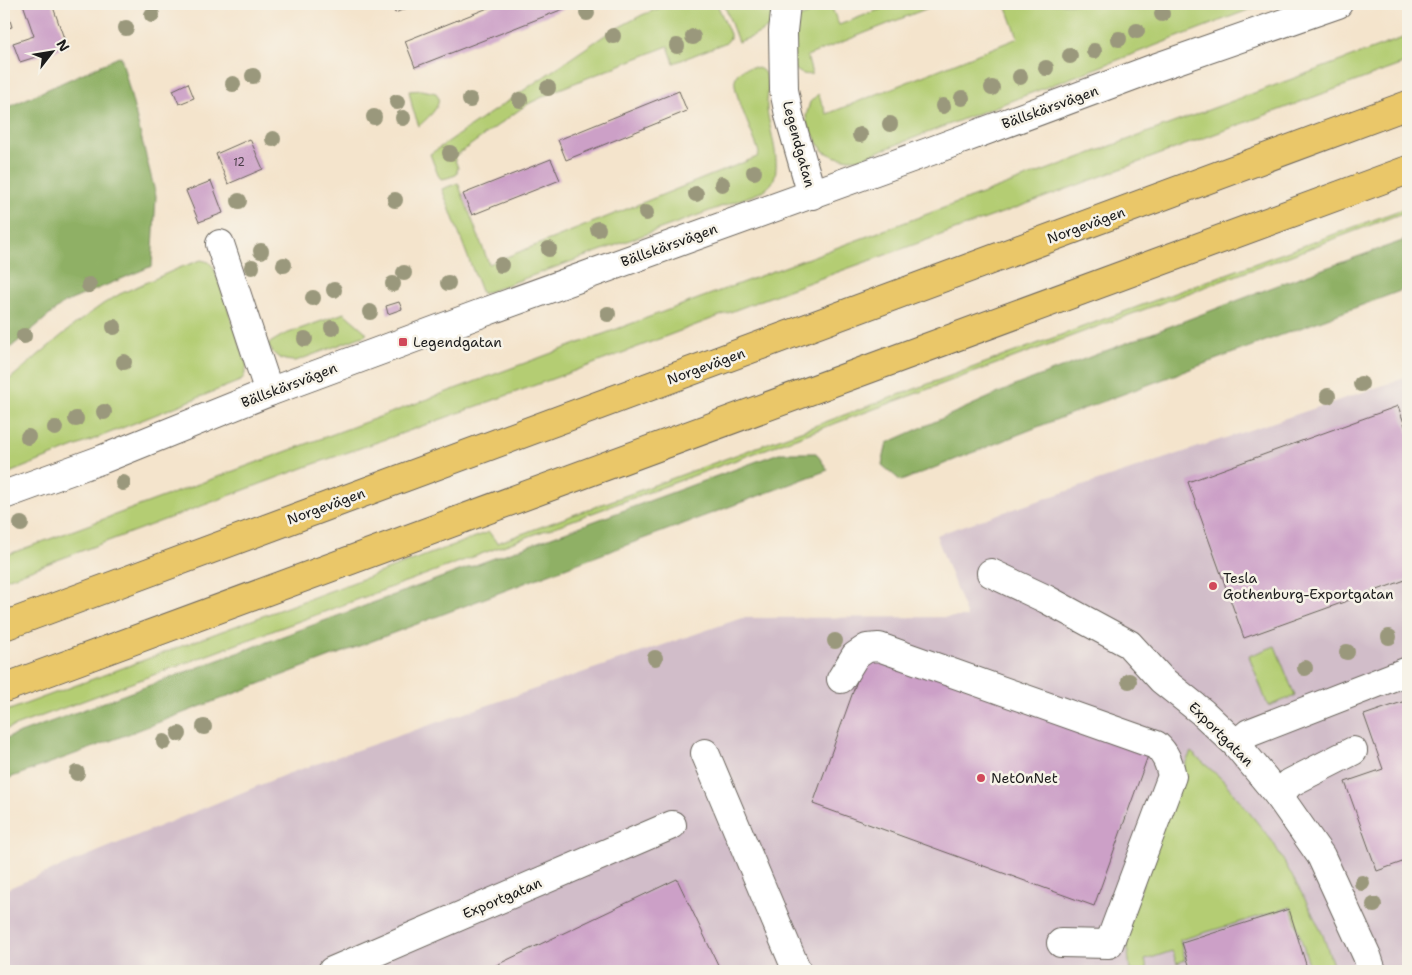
<svg xmlns="http://www.w3.org/2000/svg" width="1412" height="975" font-family="'Shantell Sans',sans-serif">
  <style>
    .industrial { fill: #d1bdc9 }
    .green { fill: #b4cd73; stroke: #687448 }
    .forest { fill: #8fb065; stroke: #566640 }
    .building { fill: #cca0c7 }
    .lines { fill: none; stroke-linecap: round; stroke-linejoin: round }
    .minor-casing { stroke: #68625a; stroke-width: 30 }
    .highway-casing { stroke: #68625a; stroke-width: 30 }
    .minor { stroke: #fff; stroke-width: 28 }
    .highway { stroke: #eac769; stroke-width: 28 }
    .tree { fill: #9a987c }
    .poi-dot { fill: #d1495b; stroke: #f7f3e8; stroke-width: 2 }
    .labels { text-anchor: middle; dominant-baseline: central; stroke-width: 5; stroke-linejoin: round; paint-order: stroke }
    .number-label { font-size: 11px; fill: #483d47 }
    .street-label { font-size: 14px; fill: #1c1c1c; stroke: #f7f3e8 }
    .poi-label { font-size: 14px; fill: #1c1c1c; stroke: #f7f3e8; text-anchor: start }
  </style>
  <rect width="100%" height="100%" fill="#f7f3e8"/>
  <filter id="ink" filterUnits="userSpaceOnUse"><feTurbulence type="fractalNoise" baseFrequency=".02" numOctaves="2"/><feDisplacementMap in="SourceGraphic" scale="10" xChannelSelector="R" yChannelSelector="G"/><feConvolveMatrix kernelMatrix="1 2 1 2 8 2 1 2 1" color-interpolation-filters="sRGB"/></filter>
  <filter id="wash" filterUnits="userSpaceOnUse"><feTurbulence type="fractalNoise" baseFrequency=".0096" numOctaves="4" result="noise"/><feDisplacementMap in="SourceGraphic" scale="20" xChannelSelector="R" yChannelSelector="G"/><feGaussianBlur stdDeviation="1.12" result="paint"/><feColorMatrix in="noise" values="0 0 0 0 0 0 0 0 0 0 0 0 0 0 0 0 0 1.4 0 .05"/><feComposite in="paint" operator="in"/></filter>
  <g filter="url(#wash)">
    <rect width="100%" height="100%" fill="#f4e4cc"/>
    <!-- industrial -->
    <path class="industrial" d="M1408,377V971H4V890L287,774L742,618L967,617L936,535Z"/>
    <!-- green -->
    <g class="green">
      <path d="M670,4H717L730,34V38L727,42L674,63L668,46L557,90L526,105L454,157L458,168L456,175L447,178L441,179L438,175L430,154L608,33L642,15Z"/>
      <path d="M724,4H773L770,27L752,37L738,42Z"/>
      <path d="M894,4H938L807,56L812,74C804,76 799,73 792,66L796,21L801,17L831,6L839,25Z"/>
      <path d="M1014,4H1264L859,159H849L836,157L823,151L807,124L806,116L810,102L818,94L827,114L1018,38L1007,8Z"/>
      <path d="M1408,36V62L1024,205L788,290L588,366L392,437L311,465L4,580V556Z"/>
      <path d="M753,67C758,68 763,69 765,74C771,86 766,98 767,109C769,130 783,164 772,183C768,188 762,192 756,194L482,294L442,189L458,183L489,264L757,157L759,153C755,138 732,91 735,80C737,70 744,68 753,67Z"/>
      <path d="M422,90L436,93C445,105 427,118 419,126L413,110L409,91Z"/>
      <path d="M1408,207V211L1281,259L4,730V712L489,532L497,543Z"/>
      <path d="M201,260L209,262L214,268L247,366L243,379L240,381L4,475V384L74,325L103,304L120,294L179,268Z"/>
      <path d="M344,313L366,332V335L296,361C281,361 274,357 268,344L283,335Z"/>
      <path d="M1275,646L1295,696L1268,706L1249,656Z"/>
      <path d="M1191,752L1223,780L1273,842L1306,901L1323,935L1335,971H1311L1291,907L1180,940L1185,960L1177,963L1172,951L1145,960L1148,971H1130L1126,934L1177,780Z"/>
    </g>
    <!-- forest -->
    <g class="forest">
      <path d="M121,56L156,196L152,266L64,303L4,353V109Z"/>
      <path d="M1408,239V288L1083,409L901,481L882,465L887,443L1019,384L1286,282Z"/>
      <path d="M779,453H816L828,470L522,584L86,750L4,780V739Z"/>
    </g>
    <g id="blocks">
      <!-- building -->
      <g class="building">
        <path d="M23,4H52L67,47L20,62L13,43L34,36Z"/>
        <path d="M394,4H417L395,13L391,5Z"/>
        <path d="M498,4H576L415,67L405,41Z"/>
        <path d="M6,7L12,27L4,29V8Z"/>
        <path d="M188,83L194,98L179,104L173,90Z"/>
        <path d="M679,91L687,111L566,160L558,140Z"/>
        <path d="M250,139L263,169L228,184L216,154Z"/>
        <path d="M551,159L560,180L472,215L463,194Z"/>
        <path d="M211,181L223,213L199,222L186,191Z"/>
        <path d="M399,302L402,309L388,314L386,306Z"/>
        <path d="M1398,406L1408,434V579L1244,638L1188,482Z"/>
        <path d="M868,650L1149,753L1094,906L813,804Z"/>
        <path d="M1408,700V860L1377,871L1345,782L1383,769L1364,715Z"/>
        <path d="M677,879L721,971H484Z"/>
        <path d="M1289,909L1308,971H1191L1182,943Z"/>
      </g>
    </g>
  </g>
  <g filter="url(#ink)">
    <use href="#blocks" fill-opacity="0" stroke="#68625a" stroke-width="1"/>
    <g class="lines">
      <!-- minor casing -->
      <g class="minor-casing">
        <g id="minor">
          <path d="M786,4L783,31L784,90L789,115L812,195"/>
          <path d="M220,244L269,392"/>
          <path d="M4,495L103,459L269,392L482,313L931,151L1157,67L1338,4"/>
          <path d="M991,573L1046,599L1129,644L1162,680L1202,712L1236,744L1279,796L1321,856L1367,956L1372,971"/>
          <path d="M841,679L855,656L867,648L879,647L1156,745C1166,754 1169,763 1172,776L1109,944L1061,943"/>
          <path d="M1236,744L1249,733L1408,671"/>
          <path d="M705,753L797,971"/>
          <path d="M1279,796L1290,783L1353,751"/>
          <path d="M332,971L672,825"/>
        </g>
      </g>
      <!-- highway casing -->
      <g class="highway-casing">
        <g id="highway">
          <path d="M4,626L1408,105"/>
          <path d="M4,688L1408,170"/>
        </g>
      </g>
      <!-- minor -->
      <use href="#minor" class="minor"/>
      <!-- highway -->
      <use href="#highway" class="highway"/>
    </g>
    <!-- trees -->
    <g class="tree">
      <circle cx="587" cy="13" r="8"/>
      <circle cx="1162" cy="14" r="8"/>
      <circle cx="152" cy="15" r="8"/>
      <circle cx="126" cy="28" r="8"/>
      <circle cx="1137" cy="31" r="8"/>
      <circle cx="613" cy="36" r="8"/>
      <circle cx="693" cy="37" r="8"/>
      <circle cx="1119" cy="39" r="8"/>
      <circle cx="677" cy="46" r="8"/>
      <circle cx="1094" cy="51" r="8"/>
      <circle cx="1070" cy="56" r="8"/>
      <circle cx="1046" cy="68" r="8"/>
      <circle cx="253" cy="76" r="8"/>
      <circle cx="1020" cy="77" r="8"/>
      <circle cx="233" cy="84" r="8"/>
      <circle cx="548" cy="88" r="8"/>
      <circle cx="992" cy="88" r="8"/>
      <circle cx="962" cy="98" r="8"/>
      <circle cx="470" cy="100" r="8"/>
      <circle cx="520" cy="100" r="8"/>
      <circle cx="397" cy="102" r="8"/>
      <circle cx="943" cy="106" r="8"/>
      <circle cx="374" cy="117" r="8"/>
      <circle cx="403" cy="118" r="8"/>
      <circle cx="890" cy="124" r="8"/>
      <circle cx="860" cy="135" r="8"/>
      <circle cx="273" cy="139" r="8"/>
      <circle cx="450" cy="153" r="8"/>
      <circle cx="754" cy="172" r="8"/>
      <circle cx="722" cy="184" r="8"/>
      <circle cx="696" cy="194" r="8"/>
      <circle cx="395" cy="200" r="8"/>
      <circle cx="239" cy="201" r="8"/>
      <circle cx="646" cy="213" r="8"/>
      <circle cx="598" cy="229" r="8"/>
      <circle cx="549" cy="249" r="8"/>
      <circle cx="261" cy="251" r="8"/>
      <circle cx="284" cy="265" r="8"/>
      <circle cx="501" cy="265" r="8"/>
      <circle cx="252" cy="267" r="8"/>
      <circle cx="404" cy="273" r="8"/>
      <circle cx="448" cy="283" r="8"/>
      <circle cx="393" cy="284" r="8"/>
      <circle cx="89" cy="285" r="8"/>
      <circle cx="334" cy="290" r="8"/>
      <circle cx="313" cy="298" r="8"/>
      <circle cx="370" cy="312" r="8"/>
      <circle cx="608" cy="314" r="8"/>
      <circle cx="114" cy="327" r="8"/>
      <circle cx="332" cy="328" r="8"/>
      <circle cx="24" cy="336" r="8"/>
      <circle cx="305" cy="339" r="8"/>
      <circle cx="124" cy="362" r="8"/>
      <circle cx="1361" cy="384" r="8"/>
      <circle cx="1328" cy="396" r="8"/>
      <circle cx="104" cy="412" r="8"/>
      <circle cx="76" cy="419" r="8"/>
      <circle cx="55" cy="428" r="8"/>
      <circle cx="28" cy="437" r="8"/>
      <circle cx="123" cy="483" r="8"/>
      <circle cx="21" cy="524" r="8"/>
      <circle cx="1389" cy="637" r="8"/>
      <circle cx="835" cy="641" r="8"/>
      <circle cx="1347" cy="652" r="8"/>
      <circle cx="655" cy="658" r="8"/>
      <circle cx="1305" cy="668" r="8"/>
      <circle cx="1129" cy="681" r="8"/>
      <circle cx="204" cy="727" r="8"/>
      <circle cx="179" cy="734" r="8"/>
      <circle cx="164" cy="742" r="8"/>
      <circle cx="77" cy="773" r="8"/>
      <circle cx="1362" cy="883" r="8"/>
      <circle cx="1374" cy="905" r="8"/>
    </g>
  </g>
  <!-- markers -->
  <g class="poi-dot">
    <rect x="398" y="337" width="10" height="10" rx="2.5"/>
    <circle cx="1213" cy="586" r="5"/>
    <circle cx="981" cy="778" r="5"/>
  </g>
  <g class="labels">
    <!-- number labels -->
    <g class="number-label">
      <text x="239" y="162">12</text>
    </g>
    <!-- street labels -->
    <g class="street-label">
      <text transform="translate(1050 107) rotate(-20)">Bällskärsvägen</text>
      <text transform="translate(799 144) rotate(75)">Legendgatan</text>
      <text transform="translate(1086 225) rotate(-20)">Norgevägen</text>
      <text transform="translate(669 245) rotate(-20)">Bällskärsvägen</text>
      <text transform="translate(706 366) rotate(-20)">Norgevägen</text>
      <text transform="translate(289 385) rotate(-21)">Bällskärsvägen</text>
      <text transform="translate(326 506) rotate(-20)">Norgevägen</text>
      <text transform="translate(1221 734) rotate(45)">Exportgatan</text>
      <text transform="translate(502 898) rotate(-23)">Exportgatan</text>
    </g>
    <!-- poi labels -->
    <g class="poi-label">
      <text x="413" y="342">Legendgatan</text>
      <text x="1223" y="578">Tesla<tspan x="1223" dy="16">Gothenburg-Exportgatan</tspan></text>
      <text x="991" y="778">NetOnNet</text>
    </g>
  </g>
  <!-- margin -->
  <rect width="1412" height="975" fill="none" stroke="#f7f3e8" stroke-width="20"/>
  <!-- north arrow -->
  <g transform="translate(52 52) rotate(59)" stroke="#f7f3e8" stroke-width="4" paint-order="stroke">
  <path d="M0-4L9 19L0 12L-9 19Z" fill="#1c1c1c"/>
  <text y="-8" font-size="14" font-weight="bold" text-anchor="middle" fill="#1c1c1c">N</text>
  </g>
</svg>
